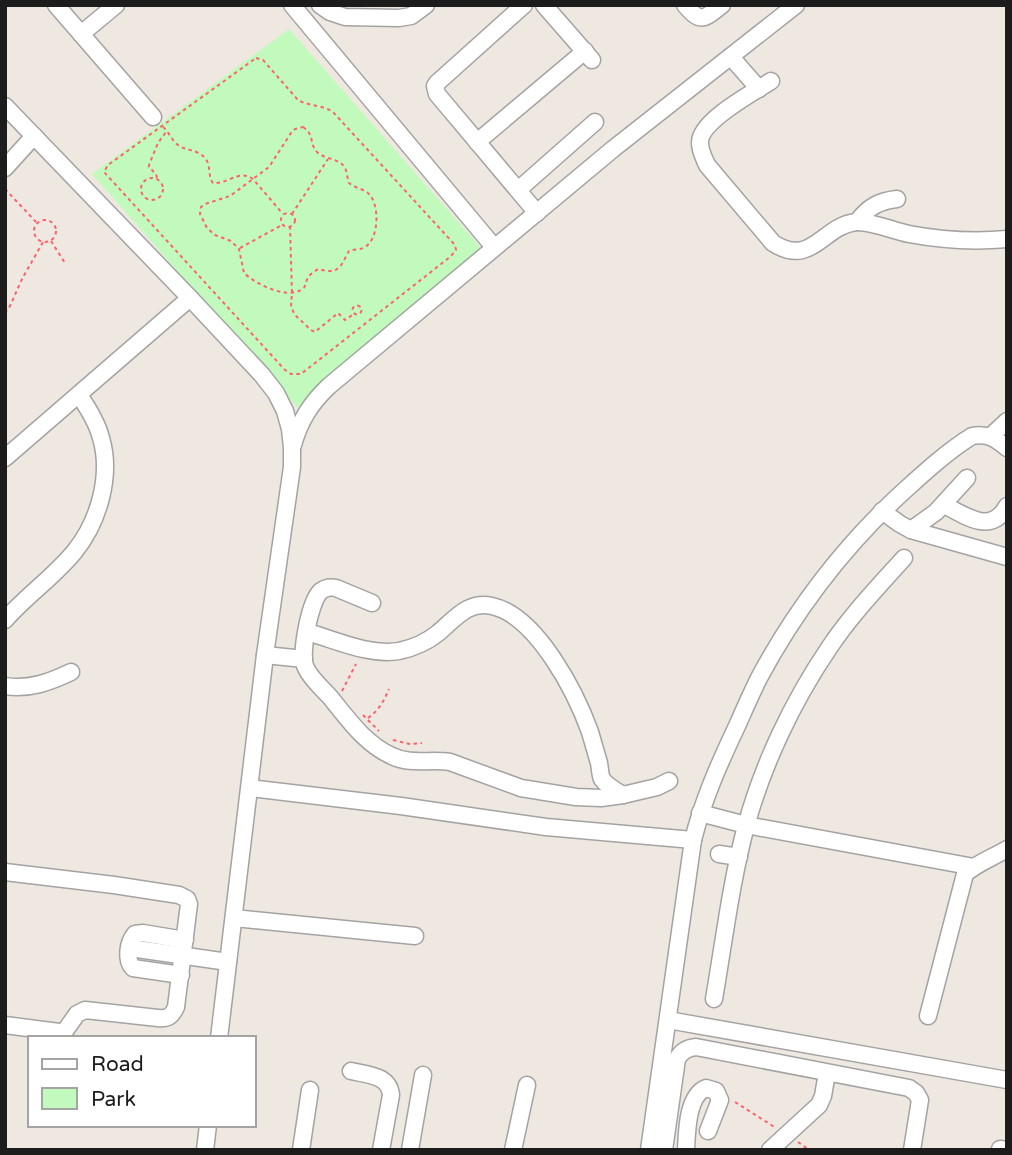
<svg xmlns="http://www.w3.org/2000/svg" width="1012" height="1155" font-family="'Varela Round',sans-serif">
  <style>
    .park { fill: #c1fabc }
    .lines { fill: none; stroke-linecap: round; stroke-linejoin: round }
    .minor-casing { stroke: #a3a3a3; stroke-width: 19 }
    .path { stroke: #fd636c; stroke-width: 2; stroke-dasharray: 3.5 3.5; stroke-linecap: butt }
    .minor { stroke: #fff; stroke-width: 16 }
  </style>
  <rect width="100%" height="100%" fill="#eee8e1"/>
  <!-- park -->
  <path class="park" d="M289,29L488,256L298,408L92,174Z"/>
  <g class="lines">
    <!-- minor casing -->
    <g class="minor-casing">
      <g id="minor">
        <path d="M56,5L153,117"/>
        <path d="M292,5L494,247"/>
        <path d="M320,5L330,12L345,17L399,18L411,16L426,5"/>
        <path d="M524,5L437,83L435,86L437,94L537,213"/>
        <path d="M544,5L592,60"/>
        <path d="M685,5C701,24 704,19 722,5"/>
        <path d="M81,34L116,5"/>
        <path d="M731,57L759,89"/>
        <path d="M771,81C754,92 699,121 700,143C700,151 704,158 707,165L773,243C812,268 822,226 856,222C871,221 894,231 909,234C941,240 975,242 1007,239"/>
        <path d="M5,106L190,298L262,375L276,393L285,411L290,429L292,448V467L265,655L219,1038"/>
        <path d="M477,142L585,51"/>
        <path d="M5,168L34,136"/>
        <path d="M518,190L595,122"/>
        <path d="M857,222C868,207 879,201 897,199"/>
        <path d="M991,436L1007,421"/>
        <path d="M293,445C300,420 311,403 329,386L613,149L796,5"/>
        <path d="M5,458L190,298"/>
        <path d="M944,505C965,515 991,536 1007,506"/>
        <path d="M882,511L900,524L911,530L1007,557"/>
        <path d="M911,530L936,512L967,478"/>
        <path d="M372,603L336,588C331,587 326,587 321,591C310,600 299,655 306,668C311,679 322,688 330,697C348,719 365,744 392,756C410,765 430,759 450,762L521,788L576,797L601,798L623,795L657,787L669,781"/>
        <path d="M5,620C27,595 55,576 75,551C99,521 112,475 101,438C97,422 88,408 79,395"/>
        <path d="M307,632C336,640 369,656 399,651C413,648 427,642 438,633C454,620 468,600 492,606C537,616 576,693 590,732C593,742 596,753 599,763C600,768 600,775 602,779C606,785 616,791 623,795"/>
        <path d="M265,655L304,659"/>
        <path d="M5,686C29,690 50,682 71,672"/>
        <path d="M250,788L401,806L546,827L693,840"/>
        <path d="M700,813L746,825L974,867"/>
        <path d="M719,854L739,857"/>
        <path d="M5,872L114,885L179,895L187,899L189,904L176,1007C172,1016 168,1019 158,1018L85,1010L77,1014L65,1031L59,1032L5,1025"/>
        <path d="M234,918L415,936"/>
        <path d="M130,948L228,962"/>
        <path d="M181,975L133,968C125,960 128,942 135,934L143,933L185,940"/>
        <path d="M714,999C724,941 731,882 746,826C763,764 793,701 829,648C851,615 878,587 904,558"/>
        <path d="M928,1016L965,874C975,864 994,857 1007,849"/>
        <path d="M668,1020L1007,1080"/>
        <path d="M351,1071C368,1075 389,1075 391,1095L381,1150"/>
        <path d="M1000,1149L1007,1150"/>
        <path d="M205,1150L208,1125"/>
        <path d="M301,1150L310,1090"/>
        <path d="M410,1150L423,1075"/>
        <path d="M513,1150L527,1085"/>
        <path d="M649,1150L693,840C703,800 719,764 737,726C744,710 751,694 759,678C797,607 847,543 905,490C926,471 948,451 972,436C987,433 995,438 1007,448"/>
        <path d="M664,1150L677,1059C682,1051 687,1048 696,1047L909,1088L916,1093L920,1100L912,1150"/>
        <path d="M686,1150C687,1132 687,1096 706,1088L716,1091L720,1100L708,1131"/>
        <path d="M770,1150L819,1105L823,1096L827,1073"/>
      </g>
    </g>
    <!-- path -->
    <g class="path">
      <path d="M256,58L263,60L298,100C308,106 323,105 333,112L455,245L456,250L450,257L301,374H291L285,370L104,172L108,165Z"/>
      <path d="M163,127C169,132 172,141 178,145C186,151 196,149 204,157C212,165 207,175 213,183C228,184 240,169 253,179L283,214"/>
      <path d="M303,127C315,135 309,144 317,152C324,159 337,158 344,166C347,170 347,178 349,183C355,188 364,189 369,194C380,205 379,239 365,247C361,250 354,249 349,251C344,259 341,272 329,271C326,271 322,270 318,269C315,271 311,274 309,276C305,281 307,287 301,290C285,299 256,284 244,273L239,249L231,241L215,235L207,228L200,214L201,207L205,204L230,196L269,167L291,133L295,129Z"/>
      <path d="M157,178L156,174L149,167V165L158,143L166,132"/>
      <circle cx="152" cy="189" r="11"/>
      <path d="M5,189L37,223"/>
      <circle cx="288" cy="220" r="7"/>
      <path d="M292,214L328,159"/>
      <circle cx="45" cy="231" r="11"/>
      <path d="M290,226L292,293L291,307L295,315L311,330L315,332L338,313L345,320L354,314"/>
      <path d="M51,241L65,263"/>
      <path d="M240,248L282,225"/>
      <circle cx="357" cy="310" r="4.5"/>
      <path d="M5,313L10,306L22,279L43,242"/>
      <path d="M342,691L356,664"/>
      <path d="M363,715L379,731"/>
      <path d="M368,718C379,710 384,701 389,689"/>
      <path d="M393,740L410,744L422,743"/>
      <path d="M735,1102L776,1128"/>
      <path d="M798,1142L809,1150"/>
    </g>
    <!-- minor -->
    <use href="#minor" class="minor"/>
  </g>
  <!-- border -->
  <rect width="1012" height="1155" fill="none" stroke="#1c1c1c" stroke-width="14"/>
  <!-- legend -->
  <rect x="28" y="1036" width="228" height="91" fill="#ffffff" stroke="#a4a4a4" stroke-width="2"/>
  <rect x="42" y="1059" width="35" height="10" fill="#ffffff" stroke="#a4a4a4" stroke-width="2"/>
  <text x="91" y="1071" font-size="21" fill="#1c1c1c">Road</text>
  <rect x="42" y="1088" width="35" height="21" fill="#c1fabc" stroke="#a4a4a4" stroke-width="2"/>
  <text x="91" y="1106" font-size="21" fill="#1c1c1c">Park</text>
</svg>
